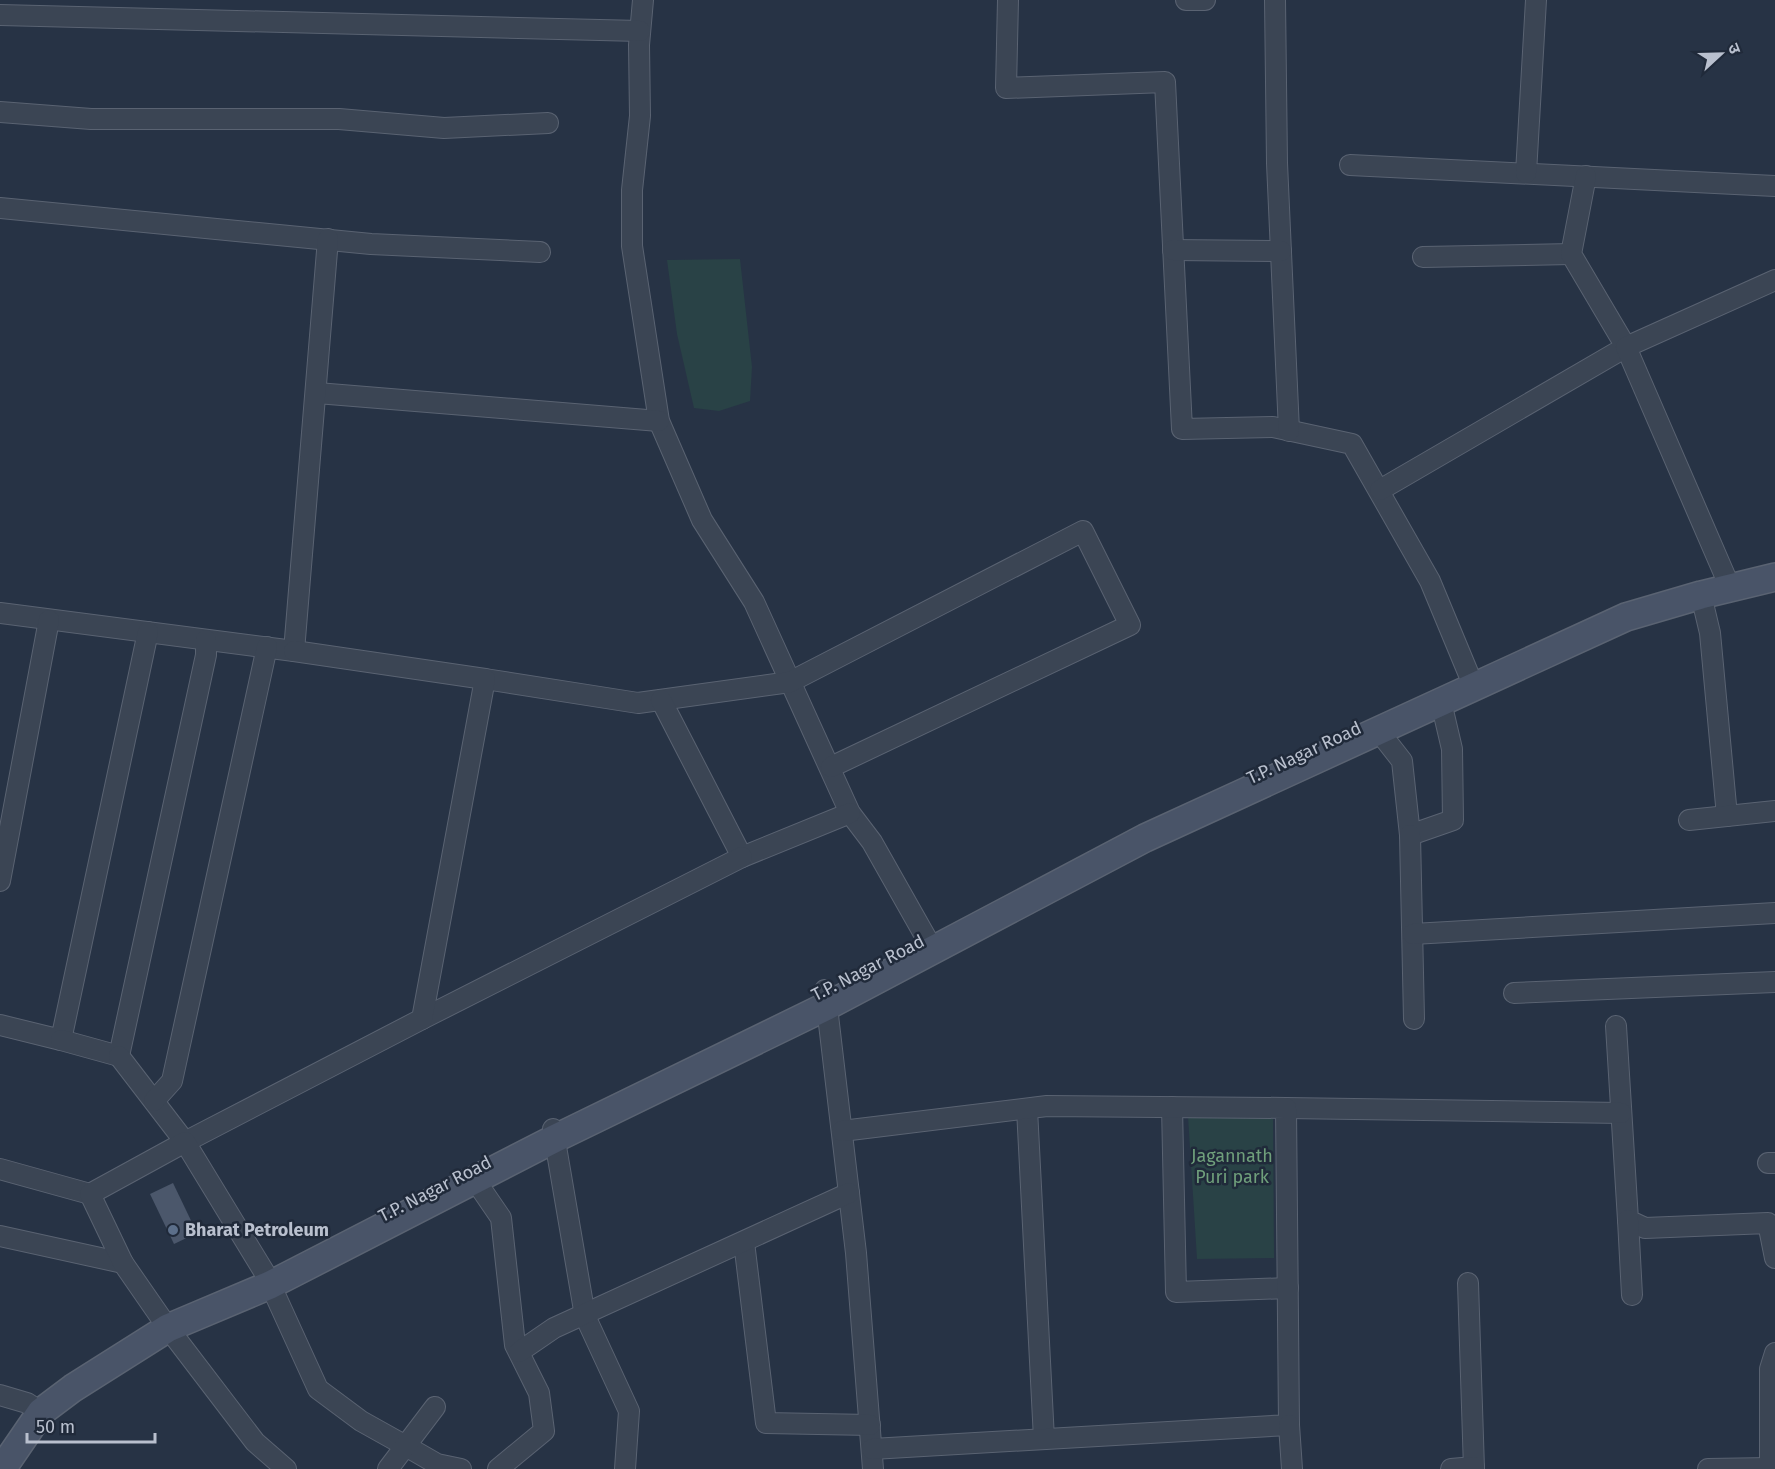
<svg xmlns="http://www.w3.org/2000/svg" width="1775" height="1469" font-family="'Fira Sans','Noto Sans Devanagari',sans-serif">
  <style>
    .green { fill: #294246 }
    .building { fill: #4b576b }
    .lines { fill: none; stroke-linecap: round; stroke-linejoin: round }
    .minor-casing { stroke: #5a6372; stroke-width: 22 }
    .secondary-casing { stroke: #5a6372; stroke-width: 30 }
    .minor { stroke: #3b4554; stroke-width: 20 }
    .secondary { stroke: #495468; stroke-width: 27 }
    .service-dot { fill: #5c6f8a; stroke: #202a3a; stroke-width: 2 }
    .labels { text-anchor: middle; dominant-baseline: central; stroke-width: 5; stroke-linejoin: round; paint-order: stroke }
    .street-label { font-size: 18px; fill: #b9c0ce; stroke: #202a3a }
    .park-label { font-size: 18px; fill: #6f9f7b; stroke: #202a3a }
    .poi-label { font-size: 18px; font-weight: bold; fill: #b9c0ce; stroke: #202a3a; text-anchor: start }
  </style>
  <rect width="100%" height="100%" fill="#273345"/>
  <!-- green -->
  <g class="green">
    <path d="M740,259L752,367L750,401L719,411L694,408L677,334L667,260Z"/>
    <path d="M1188,1116L1273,1117L1274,1258L1197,1259Z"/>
  </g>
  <!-- building -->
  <path class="building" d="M173,1183L197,1233L174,1244L150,1194Z"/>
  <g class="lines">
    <!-- minor casing -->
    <g class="minor-casing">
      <g id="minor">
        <path d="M643,0L639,45L640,116L632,190V246L659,421L702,520L754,602L850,813L872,842L933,950"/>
        <path d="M1008,0L1006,88L1165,82L1182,429L1273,427L1352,444L1430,581L1474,687"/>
        <path d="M1186,0H1205"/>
        <path d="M1275,0L1277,163L1289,431"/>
        <path d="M0,15L640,31"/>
        <path d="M0,112L91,119H339L444,128L548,123"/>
        <path d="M1350,165L1775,186"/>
        <path d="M1526,173L1536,0"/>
        <path d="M0,208L371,244L540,252"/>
        <path d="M1173,250L1281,251"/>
        <path d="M1423,257L1571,254"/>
        <path d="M317,393L659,421"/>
        <path d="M1380,490L1626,347L1571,254L1586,176"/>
        <path d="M1726,578L1626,347L1775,280"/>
        <path d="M1701,595L1710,633L1727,816"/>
        <path d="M0,613L294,651L328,239"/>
        <path d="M485,679L638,703L790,682L1083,531L1130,625L831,767"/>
        <path d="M661,700L742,857L850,813"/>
        <path d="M1377,729L1402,761L1410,835L1453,820L1452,749L1441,702"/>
        <path d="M1689,820L1775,811"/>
        <path d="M1410,835L1414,1019"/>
        <path d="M0,881L49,620"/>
        <path d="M1413,934L1775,913"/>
        <path d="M825,990L856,1253L873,1469"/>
        <path d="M1514,993L1775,982"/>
        <path d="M422,1019L742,857"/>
        <path d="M0,1025L61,1040L148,632"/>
        <path d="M1616,1026L1628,1220L1645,1228L1768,1223L1775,1258"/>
        <path d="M61,1040L119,1056L206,655V640"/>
        <path d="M119,1056L185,1142L422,1019L485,679L294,651"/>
        <path d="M154,1101L172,1081L267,647"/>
        <path d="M1172,1107L1176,1292L1288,1288"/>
        <path d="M1286,1108L1621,1113"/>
        <path d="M1027,1109L1044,1439"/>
        <path d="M553,1129L585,1316L629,1411L625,1469"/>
        <path d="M842,1131L1047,1106L1286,1108L1289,1425L872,1449"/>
        <path d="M1768,1163H1775"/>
        <path d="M0,1169L90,1194"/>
        <path d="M475,1180L501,1218L515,1345L539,1393L544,1431L498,1469"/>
        <path d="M1628,1220L1632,1295"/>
        <path d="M0,1236L123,1263"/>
        <path d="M744,1242L766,1423L870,1425"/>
        <path d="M1468,1283L1474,1469"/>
        <path d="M519,1352L554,1328L849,1193"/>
        <path d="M0,1395L27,1403L41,1412"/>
        <path d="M1289,1425L1292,1469"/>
        <path d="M286,1469L255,1442L168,1328L123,1263L90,1194L185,1142L266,1275L318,1389L361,1421L404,1445L437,1464L461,1469"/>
        <path d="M388,1469L435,1407"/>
        <path d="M1451,1469L1474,1467"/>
        <path d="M1708,1469L1770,1468"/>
        <path d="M1770,1469V1369L1775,1353"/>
      </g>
    </g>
    <!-- secondary casing -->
    <g class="secondary-casing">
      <path id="secondary" d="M2,1469L41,1412L73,1388L168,1328L270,1285L554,1139L827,1006L1145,838L1626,617L1701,595L1775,577"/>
    </g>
    <!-- minor -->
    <use href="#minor" class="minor"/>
    <!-- secondary -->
    <use href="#secondary" class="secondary"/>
  </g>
  <!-- markers -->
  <circle class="service-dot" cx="173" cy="1230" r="6"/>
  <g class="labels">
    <!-- street labels -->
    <g class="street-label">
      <text transform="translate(1304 753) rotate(-25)">T.P. Nagar Road</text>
      <text transform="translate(868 968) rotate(-27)">T.P. Nagar Road</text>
      <text transform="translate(435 1189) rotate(-27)">T.P. Nagar Road</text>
    </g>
    <!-- park labels -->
    <g class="park-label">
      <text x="1232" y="1156">Jagannath<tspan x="1232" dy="21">Puri park</tspan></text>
    </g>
    <!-- poi labels -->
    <g class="poi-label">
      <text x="185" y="1230">Bharat Petroleum</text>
    </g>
  </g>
  <!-- north arrow -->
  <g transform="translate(1721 54) rotate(68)" stroke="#202a3a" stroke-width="4.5" paint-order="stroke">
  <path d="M0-4.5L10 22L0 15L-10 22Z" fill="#b9c0ce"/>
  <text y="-9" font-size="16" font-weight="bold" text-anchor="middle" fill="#b9c0ce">उ</text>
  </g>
  <!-- scale -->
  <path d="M27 1433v9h128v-9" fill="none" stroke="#b9c0ce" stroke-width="3"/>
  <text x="36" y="1433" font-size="18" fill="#b9c0ce" stroke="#202a3a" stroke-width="4.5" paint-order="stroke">50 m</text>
</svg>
